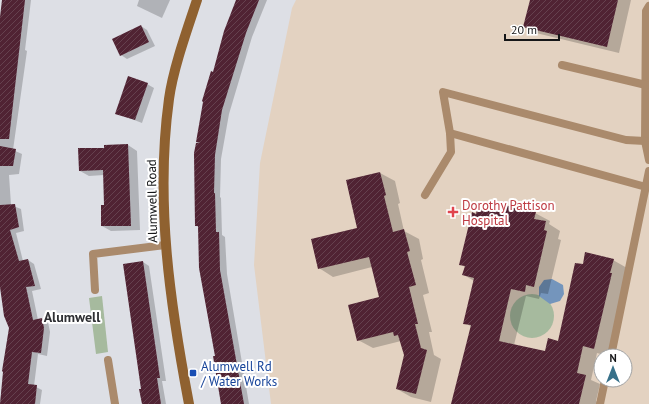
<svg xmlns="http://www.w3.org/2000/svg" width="649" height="404" font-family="'PT Sans',sans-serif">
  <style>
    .medical { fill: #e3d2c1; fill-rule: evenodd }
    .green { fill: #a6ba9e }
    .water { fill: #7495bc }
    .shadow { fill: #0003 }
    .building { fill: url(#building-hatch) }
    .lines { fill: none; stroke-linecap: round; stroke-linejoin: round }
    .lane { stroke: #aa8a6c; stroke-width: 8 }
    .secondary { stroke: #8f6130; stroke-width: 10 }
    .health-dot { fill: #e0444e; stroke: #fff; stroke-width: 1.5 }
    .transit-dot { fill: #1a4fb4; stroke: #fff; stroke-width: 1.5 }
    .labels { text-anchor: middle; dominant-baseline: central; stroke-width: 4; stroke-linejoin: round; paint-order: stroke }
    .street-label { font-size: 13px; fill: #151618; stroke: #fff }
    .health-label { font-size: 13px; fill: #be3a42; stroke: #fff; text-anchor: start }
    .transit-label { font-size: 13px; fill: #164399; stroke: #fff; text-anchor: start }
    .neighbourhood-label { font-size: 14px; font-weight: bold; fill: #2e2f33; stroke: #fff }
  </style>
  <defs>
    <pattern id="building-hatch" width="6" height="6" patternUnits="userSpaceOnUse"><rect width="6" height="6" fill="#502333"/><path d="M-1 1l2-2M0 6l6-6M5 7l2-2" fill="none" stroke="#65414e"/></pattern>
  </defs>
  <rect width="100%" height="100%" fill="#dddfe5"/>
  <!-- medical -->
  <path class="medical" d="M296,0H649V404H271L254,265L260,163L292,8ZM601,356H625V380H601Z"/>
  <!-- green -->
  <g class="green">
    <circle cx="532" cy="316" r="22"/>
    <path d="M102,296L108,352L96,354L89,298Z"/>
  </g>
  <!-- water -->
  <path class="water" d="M552,279L563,285L564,294L560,301L550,304L539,296V287L544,280Z"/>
  <!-- shadow -->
  <g class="shadow">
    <path d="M3,0H31L25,50L27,51L13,150L22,154L19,174L9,175L11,205L21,209L24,231L16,233L23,261L28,260L34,264L41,289L32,291L38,320L42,319L48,322L50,332L47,356L38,354L34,386L42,390L40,404H0L10,328L0,282V22Z"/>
    <path d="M139,0H170L162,18L137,6Z"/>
    <path d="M238,0H267L252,37L229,114L221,159L220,197L221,198L222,235L225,237L227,274L249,404H222L199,227L196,226L195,153L202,144L214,73Z"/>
    <path d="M531,0H631L619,53L536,33L524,27Z"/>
    <path d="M141,26L147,30L155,46L127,59L121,55Z"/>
    <path d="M147,84L154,88L142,123L116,113Z"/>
    <path d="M128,145L137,151L140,230L111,231L102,226L105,206L104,175L89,176L80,171L105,149V146Z"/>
    <path d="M380,173L395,181L400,203L398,204L404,231L419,239L423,259L421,260L429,293L423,295L432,332H429L434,355L441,359L431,402L411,397L397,389L405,355L401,341L373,348L358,340L380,298L372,267L333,277L319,268L358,228L347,181Z"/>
    <path d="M490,209L535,213L550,221L549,224L560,231L558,239L561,240L548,294L541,293L539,299L526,296L514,345L545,352L558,342L583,266L613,260L627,268L608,356L597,353L591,380L600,384L596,401L600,404H452L472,327L465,323L474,281L464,275L465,267L460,264L477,215Z"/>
    <path d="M143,262L149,266L166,381H162L166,404H144Z"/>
  </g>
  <!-- building -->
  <g class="building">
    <path d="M2,0H25L9,139H0V17Z"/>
    <path d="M236,0H259L246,33L222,110L215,155L214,193H215L216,232H219L220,270L244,404H221L213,356H215L199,268L198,226H195L194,153L196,143H200L196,142L203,102L202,101L211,71L213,72L224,31Z"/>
    <path d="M530,0H618L607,47L523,27Z"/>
    <path d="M141,25L149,42L120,56L112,39Z"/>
    <path d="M128,76L148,83L135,120L115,114Z"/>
    <path d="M128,144L131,226H101V205H104L103,170L79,171L78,148H104V145Z"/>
    <path d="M0,146L16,149L13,166H0Z"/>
    <path d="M380,172L386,195L384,196L393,232L404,229L410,251L407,252L416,285L409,287L418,324H415L421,348L427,350L416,394L396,389L404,355L398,335L394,336L393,332L357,341L348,305L379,297L369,257L318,269L311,239L357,228L346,180Z"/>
    <path d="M490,202L536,212L534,219L546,221L544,230L547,231L534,287L526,285L525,292L511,289L499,341L545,351L548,338L558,341L575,263L583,264L585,252L614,259L610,273H612L594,349L583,346L577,373L586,375L579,404H451L471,325L463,324L474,278L462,275L465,266L459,265L472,212L476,214L478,205L489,208Z"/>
    <path d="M15,204L19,227L10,230L19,261L28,259L35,286L26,287L33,320L42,318L44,328L41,353L32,352L28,384L37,385L35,404H0L3,372L2,371L9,328L4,316L0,287V205Z"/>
    <path d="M143,261L160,378H157L161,404H142L139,389H141L123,264Z"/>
  </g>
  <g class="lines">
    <!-- lane -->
    <g class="lane">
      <path d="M649,6L646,11L645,141L649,160"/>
      <path d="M562,65L646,85"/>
      <path d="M645,141L626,140L443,92L450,133L646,187"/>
      <path d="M425,195L451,152L450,133"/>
      <path d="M95,290L93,254L165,245"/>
      <path d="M611,356L649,171"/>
      <path d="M108,360L115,404"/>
      <path d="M600,404L605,380"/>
    </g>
    <!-- secondary -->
    <path class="secondary" d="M189,404C170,304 155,201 169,99C173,69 187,30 197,0"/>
  </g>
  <!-- markers -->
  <path class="health-dot" d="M451 206h4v4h4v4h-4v4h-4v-4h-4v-4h4z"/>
  <rect class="transit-dot" x="189" y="369" width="8" height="8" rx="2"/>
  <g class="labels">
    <!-- street labels -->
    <g class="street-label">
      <text transform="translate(152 201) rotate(-91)">Alumwell Road</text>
    </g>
    <!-- health labels -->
    <g class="health-label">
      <text x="462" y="205">Dorothy Pattison<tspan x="462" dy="15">Hospital</tspan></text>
    </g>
    <!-- transit labels -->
    <g class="transit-label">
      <text x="201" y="366">Alumwell Rd<tspan x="201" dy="15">/ Water Works</tspan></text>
    </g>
    <!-- neighbourhood labels -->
    <g class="neighbourhood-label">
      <text x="72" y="317">Alumwell</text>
    </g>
  </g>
  <!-- north arrow -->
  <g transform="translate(613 368)"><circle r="19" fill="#ffffff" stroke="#a1a2a3"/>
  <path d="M0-3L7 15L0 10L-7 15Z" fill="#38718a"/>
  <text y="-6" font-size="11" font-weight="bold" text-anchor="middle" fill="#151618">N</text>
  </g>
  <!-- scale -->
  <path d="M505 34v6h54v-6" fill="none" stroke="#151618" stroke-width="2"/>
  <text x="511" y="34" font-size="12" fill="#151618" stroke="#ffffff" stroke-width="3" paint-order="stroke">20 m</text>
</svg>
